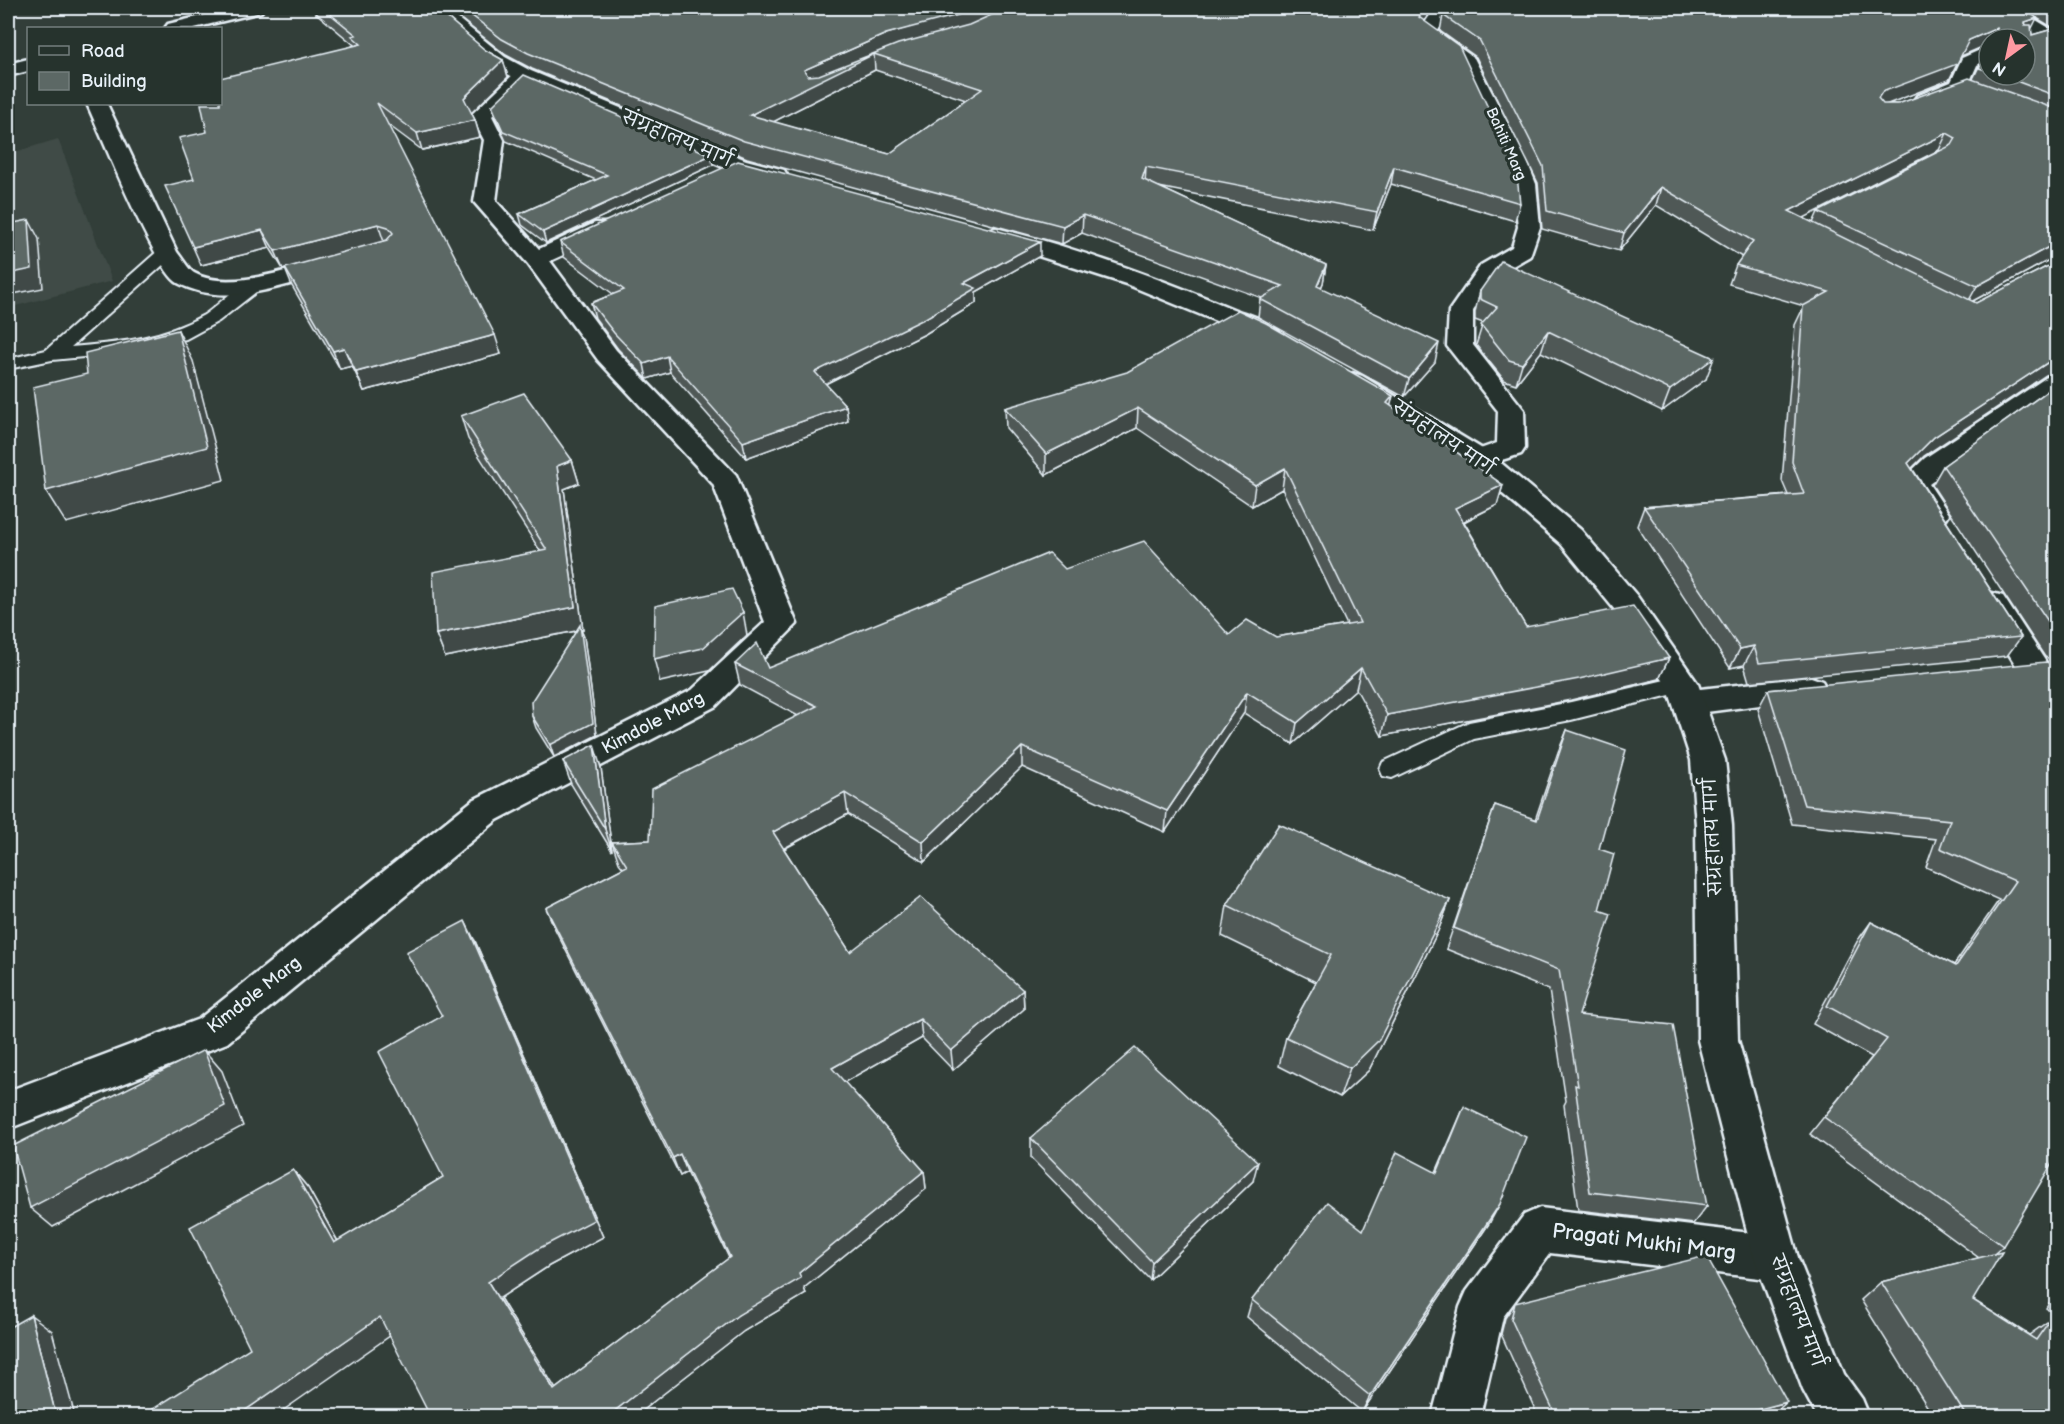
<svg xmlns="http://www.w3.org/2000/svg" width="2064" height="1424" font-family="'Balsamiq Sans','Playpen Sans Deva',sans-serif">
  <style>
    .built { fill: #3f4b46 }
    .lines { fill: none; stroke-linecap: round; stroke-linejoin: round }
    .lane-casing { stroke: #e8f1f8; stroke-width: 4 }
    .street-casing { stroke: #e8f1f8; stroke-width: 5 }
    .secondary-casing { stroke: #e8f1f8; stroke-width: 5 }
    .lane { fill: #26332d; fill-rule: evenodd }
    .street { fill: #26332d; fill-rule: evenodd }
    .secondary { fill: #26332d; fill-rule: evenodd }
    .wall { fill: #4f5957; stroke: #e8f1f8; stroke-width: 1.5; fill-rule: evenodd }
    .shaded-wall { fill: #404947; stroke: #e8f1f8; stroke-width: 1.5 }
    .building { fill: #5c6865; stroke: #e8f1f8; stroke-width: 1.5; fill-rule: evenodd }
    .labels { text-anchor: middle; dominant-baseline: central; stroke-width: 6; stroke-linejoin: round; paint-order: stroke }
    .far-street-label { font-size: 15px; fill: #e8f1f8; stroke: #26332d }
    .street-label { font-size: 18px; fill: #e8f1f8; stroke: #26332d }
    .near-street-label { font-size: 21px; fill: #e8f1f8; stroke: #26332d }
  </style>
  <rect width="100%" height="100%" fill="#323e39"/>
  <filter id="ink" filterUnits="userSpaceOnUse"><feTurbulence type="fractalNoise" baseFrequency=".0167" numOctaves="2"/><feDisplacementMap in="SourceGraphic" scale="12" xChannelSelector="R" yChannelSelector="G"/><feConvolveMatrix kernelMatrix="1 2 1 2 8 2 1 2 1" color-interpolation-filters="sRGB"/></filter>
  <g filter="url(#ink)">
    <!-- built -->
    <path class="built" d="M58,139L112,281L8,308V154Z"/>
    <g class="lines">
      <!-- lane casing -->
      <g class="lane-casing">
        <g id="lane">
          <path d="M166,248L174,253L172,257L71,347C118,343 162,339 204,315C220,305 243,277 262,281L265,285L219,321L186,339L126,353L52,360L8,369V359L46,350L160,249Z"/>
          <path d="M1682,676L1690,678L1694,684L1690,690L1571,720L1474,739L1392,778L1383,776L1380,769L1383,762L1469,722L1571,702Z"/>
        </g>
      </g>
      <!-- street casing -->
      <g class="street-casing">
        <g id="street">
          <path d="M1435,8H1453L1437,32L1474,58L1527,161L1536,184L1540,227L1530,256L1497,275L1473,311V345L1524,410L1525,448L1521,454L1479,467L1469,465L1465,459L1469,453L1497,443L1498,411L1447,346L1449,311L1481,265L1512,247L1518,227L1514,184L1505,161L1457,61L1418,33Z"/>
          <path d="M1996,8H2016L2051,29L2052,38L2050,42L2025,49V39H2019L2034,35Z"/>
          <path d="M1989,46V59L1977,65L1966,90L1931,104H1917L1914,100L1917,96L1951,82L1962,58Z"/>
          <path d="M524,69L534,75L492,116L504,140L496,201L539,249L595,223H611L614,228L611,233L550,261L616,350L736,475L797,624L716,706L497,820L227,1043L8,1129V1091L199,1019L473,800L692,690L765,622L713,484L598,360L528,264L474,202L484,140L471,115L517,71Z"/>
          <path d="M87,104H107L177,252C182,258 188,269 194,273C229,293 295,267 331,258L339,260L343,265L339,270C290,283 227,310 178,283C156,272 101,134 87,104Z"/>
          <path d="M2056,374V393L1929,484L1949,514L1945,520L1935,523L1925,520L1900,482L1925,458L2047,377Z"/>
          <path d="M1992,593L2003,596L2044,659L2049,667L2044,675L2033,678L2022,675L1977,603L1981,596Z"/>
          <path d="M1811,677L1822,681L1827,689L1822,697L1691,714L1679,710L1675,702L1679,694L1691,690Z"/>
          <path d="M1540,1208L1776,1236L1792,1242L1798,1258L1792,1274L1776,1280L1550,1253L1503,1317L1480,1416H1432L1460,1307L1467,1291L1524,1215Z"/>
        </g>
      </g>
      <!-- secondary casing -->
      <g class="secondary-casing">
        <g id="secondary">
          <path d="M235,8H264L261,12L194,28H165L168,24Z"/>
          <path d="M426,8H445L505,57L531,71L746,160L784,170L787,175L784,180L776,181L730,170L517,79L491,65Z"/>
          <path d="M28,59V71L8,76V64Z"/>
          <path d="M996,228C1077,248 1156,277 1233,309C1248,315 1273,321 1281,334L1278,339L1269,341L1260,339L1126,284L988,240L985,235L988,230Z"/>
          <path d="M1353,373L1362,376L1489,453L1581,530L1637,596L1698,684L1725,760L1732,825L1738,1040L1798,1258L1844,1374L1862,1399L1869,1416H1817L1803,1390L1754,1258L1698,1040L1696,825L1691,760L1667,686L1615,610L1561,544L1469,465L1344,386L1340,381L1344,376Z"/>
        </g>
      </g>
      <!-- lane -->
      <use href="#lane" class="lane"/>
      <!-- street -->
      <use href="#street" class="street"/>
      <!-- secondary -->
      <use href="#secondary" class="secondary"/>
    </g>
    <!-- wall -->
    <g class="wall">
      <path d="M310,8H436L485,50L503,60L508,77L471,112L475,120L480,137L422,150L387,124L501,354L364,391L352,366L340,369L292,286L285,269H283L270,248L201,265L194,179L207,132L354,45Z"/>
      <path d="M447,8H1433L1424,21L1520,203L1515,221L1391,184L1373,230L1159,187L1326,265L1323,283L1321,288L1435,362L1404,397L1258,317L1260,299L1262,298L1082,233L1062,244L747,158L532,69L506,55ZM875,70L966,100L889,154L773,122Z"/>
      <path d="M1449,8H2056V259L2049,260L1973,301L1976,303L2056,262V372L2046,375L1924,456L1912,468L2021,637L2007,656L1749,682L1744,665L1730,668L1637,526L1644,507L1788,495L1782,481L1795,325L1804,306L1729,284L1736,265L1742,257L1656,205L1619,251L1542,229L1538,183L1476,57L1440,31L1443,15ZM2035,17L2052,27L2053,29L2032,35L2031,29ZM1989,39H2025V75H1989V49L1987,50L1973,79L1898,104H1887L1949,80L1961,56ZM1939,150L1940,151L1818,212L1813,223L1803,218Z"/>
      <path d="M492,106L713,165L546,243L522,225L519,214L596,180L506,141L495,116Z"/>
      <path d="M560,242L1040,256L976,292V303L925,334L825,384L846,406L848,421L746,458L670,372L647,379L618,349L595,318L591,303L613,294L564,257Z"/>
      <path d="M1480,291L1706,379L1662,411L1541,352L1516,384L1504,380L1476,345L1483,323L1475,320V312Z"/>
      <path d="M2056,385V661L2045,657L1932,485L1943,466Z"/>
      <path d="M1391,406L1503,485L1497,505L1464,522L1526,627L1669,658L1659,679L1571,700L1382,736L1356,689L1293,744L1244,713L1165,832L1022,767L924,862L848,814L784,849L850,952L1023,990L1024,1009L953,1070L922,1038L844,1082L924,1171L926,1189L804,1288L806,1294L744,1331L635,1416L390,1336L250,1348L293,1170L308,1188L338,1241L443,1177L442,1016L475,941L603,1237L549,1266L500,1298L555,1389L729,1258L687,1172L680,1176L554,927L546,908L623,868L619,863L612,842L650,840L798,716L740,685L735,664L768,668L1065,569L1229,635L1276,637L1347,625L1282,489L1252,506L1137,428L1046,475L1006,428L1005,408Z"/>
      <path d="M461,416L572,460L579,483L564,489L583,630H581L584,637L597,735L554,757L536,728L532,716L576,631L445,657L436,634L541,552L468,439Z"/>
      <path d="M2056,665L2003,1246L1994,1254L1973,1300L2029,1335L2050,1320L2056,1416H1933L1861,1300L1881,1282L1979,1258L1810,1134L1872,1057L1813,1024L1858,940L1871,922L1954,965L1999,900L1926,867L1936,839L1792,824L1758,709L1768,690Z"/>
      <path d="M1567,730L1599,849V910L1579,1015L1707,1206L1693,1224L1578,1210L1564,1105L1566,1101L1549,990L1446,949L1495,805L1535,820L1558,752Z"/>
      <path d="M563,761L601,768L612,851L571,784Z"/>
      <path d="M1450,900L1438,931L1369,1070L1340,1097L1279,1066L1286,1037L1316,982L1222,936L1227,905Z"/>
      <path d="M1464,1107L1490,1222L1362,1412L1247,1317L1252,1300L1363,1230L1436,1172Z"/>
      <path d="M1031,1138L1253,1181L1150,1280L1031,1158Z"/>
      <path d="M2056,1292V1316L2046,1308Z"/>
      <path d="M1515,1303L1771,1416H1538L1501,1334L1505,1318Z"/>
    </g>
    <!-- shaded-wall -->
    <g class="shaded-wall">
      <path d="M975,8H1013L958,31L874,54L875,70L753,132L750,115L806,86L804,70L886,34Z"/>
      <path d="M1425,8H1433L1416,33L1419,17Z"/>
      <path d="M2037,18L2029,34L2025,22Z"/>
      <path d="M1997,28L1992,39H1989V44L1961,56L1949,80L1875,109L1878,98L1882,92L1969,40Z"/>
      <path d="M503,60L508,77L469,115L464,98Z"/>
      <path d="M475,120L480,137L422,150L417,133Z"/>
      <path d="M1947,133L1939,150L1782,229L1789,211Z"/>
      <path d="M711,155L713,165L546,243L543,232Z"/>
      <path d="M1146,167L1145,184L1142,179Z"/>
      <path d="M1394,167L1391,184L1373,230L1377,212Z"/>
      <path d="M1661,187L1656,205L1619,251L1624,233Z"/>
      <path d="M1083,215L1082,233L1062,244L1063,226Z"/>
      <path d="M29,220L39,239L43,288L8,295V274Z"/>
      <path d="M378,224L384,242L283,269L275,251Z"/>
      <path d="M262,230L270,248L201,265L193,247Z"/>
      <path d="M1040,242V256L976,292V303L925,334L817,388L815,372L964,283Z"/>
      <path d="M2056,243V247L2049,260L1967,304L1977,286Z"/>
      <path d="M1326,265L1323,283L1314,304L1317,286Z"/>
      <path d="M178,330L193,361L224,480L66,523L46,491Z"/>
      <path d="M1548,331L1541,352L1516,384L1522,364Z"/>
      <path d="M495,335L501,354L364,391L356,372Z"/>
      <path d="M1439,343L1435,362L1404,397L1409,379Z"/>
      <path d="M344,348L352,366L340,369L333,351Z"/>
      <path d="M667,356L670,372L647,379L644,364Z"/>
      <path d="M2056,357V372L2046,375L1924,456L1898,482L1908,463L1934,437Z"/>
      <path d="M1714,358L1706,379L1662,411L1670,390Z"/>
      <path d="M1393,396L1388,416L1387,403Z"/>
      <path d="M846,406L848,421L746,458L743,442Z"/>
      <path d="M1138,408L1137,428L1046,475V454Z"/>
      <path d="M572,460L579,483L564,489L583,630H581L584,637L597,735L554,757L550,745L581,630L445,657L436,634L575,607L557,466Z"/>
      <path d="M1285,468L1282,489L1252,506L1255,485Z"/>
      <path d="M1503,485L1497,505L1450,528L1455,508Z"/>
      <path d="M743,612L747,635L709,671L660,682L654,659Z"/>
      <path d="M1754,646L1744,665L1730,668L1740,649Z"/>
      <path d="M1669,658L1659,679L1571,700L1382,736L1387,715Z"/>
      <path d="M1361,668L1356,689L1293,744L1297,723Z"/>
      <path d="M1247,692L1244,713L1165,832L1167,811Z"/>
      <path d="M594,745L601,768L612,851L605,829Z"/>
      <path d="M1022,747V767L924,862L923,842Z"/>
      <path d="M845,793L848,814L777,852L773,832Z"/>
      <path d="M1450,900L1438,931L1369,1070L1340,1097L1350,1068Z"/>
      <path d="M465,921L475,941L603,1237L549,1266L500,1298L565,1404L554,1390L488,1282Z"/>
      <path d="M1023,990L1024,1009L953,1070L951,1051Z"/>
      <path d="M920,1019L922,1038L836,1087L832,1068Z"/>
      <path d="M204,1050L222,1071L243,1126L53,1227L30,1208Z"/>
      <path d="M680,1154L687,1172L680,1176L673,1158Z"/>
      <path d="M1258,1162L1253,1181L1150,1280L1152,1262Z"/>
      <path d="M293,1170L308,1188L348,1260L334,1243Z"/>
      <path d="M924,1171L926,1189L804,1288L806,1294L744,1331L635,1416H608L738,1315L799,1273Z"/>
      <path d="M1500,1204L1490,1222L1362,1412L1370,1396Z"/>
      <path d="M31,1315L52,1331L75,1416H56Z"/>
      <path d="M380,1317L394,1333L275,1416H241L240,1414Z"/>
      <path d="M1787,1402L1771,1416H1733Z"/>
    </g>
    <!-- building -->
    <g class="building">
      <path d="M323,8H436L485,50L503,60L464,98L475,120L417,133L377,103L495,335L356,372L344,348L333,351L285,268L387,240L393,233L388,227L378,224L275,251L262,230L193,247L165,186L194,179L179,138L207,132L201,104H220V78L361,44L352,36L356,35Z"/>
      <path d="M462,8H975L958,15L886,34L804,70L808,76L819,75L898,44L969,25L1007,8H1176L1181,11H1192L1196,8H1425L1419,17L1459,46L1516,167L1520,203L1394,167L1377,212L1146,167L1142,179L1326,265L1317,286L1439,343L1409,379L1260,299L1283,286L1083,215L1063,226L744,141L528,53L502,39ZM874,54L982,89L889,154L750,115Z"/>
      <path d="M1449,8H2022L2037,18L2025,22V25H2031L2032,35L2056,28V96L2000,75H2025V39H1999L1997,28L1969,40L1957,64L1882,92L1878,98L1883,104H1898L1969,78L2056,109V243L1977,286L1818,212L1952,145L1956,138L1947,133L1789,211L1976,303L2056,262V357L1934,437L1908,463L2021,637L1759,663L1754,646L1740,649L1644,507L1804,494L1792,462L1803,306L1829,292L1736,265L1753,241L1661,187L1624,233L1547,211L1543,166L1480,41L1443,15Z"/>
      <path d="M1989,49V71L1979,68L1987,50Z"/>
      <path d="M524,75L711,155L543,232L519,214L607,175L503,131L492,106Z"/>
      <path d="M738,161L1040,242L964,283L976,288L924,319L815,372L846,406L743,442L667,356L644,364L614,333L591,303L624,290L560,242Z"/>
      <path d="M29,220L32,269L8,274V224Z"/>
      <path d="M1501,261L1714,358L1670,390L1548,331L1522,364L1509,360L1481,325L1497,307L1480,299V291Z"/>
      <path d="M1238,310L1266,323L1393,396L1387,403L1503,485L1455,508L1526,627L1633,606L1669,658L1579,679L1387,715L1361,668L1297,723L1247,692L1167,811L1022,747L923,842L845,793L773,832L850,952L921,897L1023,990L951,1051L920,1019L832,1068L924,1171L799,1273L801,1278L738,1315L608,1416H430L380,1317L240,1414L241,1416H142L250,1348L190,1227L293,1170L334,1243L443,1177L379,1052L442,1016L406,952L465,921L594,1220L538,1249L488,1282L554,1390L730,1257L680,1154L673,1158L546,908L627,866L612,842L650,840L652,789L817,706L735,664L757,643L768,668L1049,553L1065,569L1144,541L1229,635L1247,620L1276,637L1360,623L1285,468L1255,485L1138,408L1046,454L1005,408L1127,372Z"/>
      <path d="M178,330L207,447L46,491L33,387L87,374L85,353Z"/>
      <path d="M2056,385V633L1943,466Z"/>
      <path d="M524,393L572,460L557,466L575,607L436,634L433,572L547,550L461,416Z"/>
      <path d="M732,589L743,612L703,648L654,659L655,606Z"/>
      <path d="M580,625L593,723L550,745L532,716L531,702Z"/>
      <path d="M2046,662L2056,665V1157L2003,1246L1824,1117L1887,1039L1827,1006L1871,922L1956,966L2015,881L1940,848L1950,820L1804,805L1768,690Z"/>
      <path d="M1567,730L1626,750L1599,849L1614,854L1599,910L1611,914L1579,1015L1673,1025L1707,1206L1590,1192L1575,1085L1578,1086L1559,970L1454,928L1495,805L1537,820Z"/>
      <path d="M594,745L605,829L563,761Z"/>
      <path d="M1279,824L1450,900L1379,1040L1350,1068L1286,1037L1331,955L1227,905Z"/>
      <path d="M1135,1048L1258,1162L1152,1262L1031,1138Z"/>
      <path d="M204,1050L225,1106L30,1208L13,1146Z"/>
      <path d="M1464,1107L1526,1137L1500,1204L1370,1396L1252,1300L1327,1202L1363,1230L1397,1152L1437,1173Z"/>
      <path d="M2002,1252L1973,1300L2036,1340L2050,1320L2056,1329V1416H1966L1881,1282Z"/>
      <path d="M1706,1256L1787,1402L1733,1416H1556L1511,1319L1515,1303Z"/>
      <path d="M31,1315L56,1416H8V1328Z"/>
    </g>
  </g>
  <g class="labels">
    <!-- far-street labels -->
    <g class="far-street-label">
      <text transform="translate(1506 144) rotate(66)">Bahiti Marg</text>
    </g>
    <!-- street labels -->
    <g class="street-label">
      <text transform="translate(677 139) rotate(23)">संग्रहालय मार्ग</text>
      <text transform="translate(1443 438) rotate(34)">संग्रहालय मार्ग</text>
      <text transform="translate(653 723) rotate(-28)">Kimdole Marg</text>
      <text transform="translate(1713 837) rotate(-93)">संग्रहालय मार्ग</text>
      <text transform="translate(254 995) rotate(-38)">Kimdole Marg</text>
      <text transform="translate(1797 1311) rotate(69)">संग्रहालय मार्ग</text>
    </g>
    <!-- near-street labels -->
    <g class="near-street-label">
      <text transform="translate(1644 1242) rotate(7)">Pragati Mukhi Marg</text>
    </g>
  </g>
  <!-- margin -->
  <rect width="2064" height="1424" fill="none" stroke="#26332d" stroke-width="30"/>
  <rect x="15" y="15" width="2034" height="1394" fill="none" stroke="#e8f1f8" stroke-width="2" filter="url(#ink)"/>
  <!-- legend -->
  <rect x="27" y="27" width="195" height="78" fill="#26332d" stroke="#747f7e" stroke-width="1.5"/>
  <rect x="39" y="46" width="30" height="9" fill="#26332d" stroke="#747f7e" stroke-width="1.5"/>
  <text x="81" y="57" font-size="18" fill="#e8f1f8">Road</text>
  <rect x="39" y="72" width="30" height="18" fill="#5c6865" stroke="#747f7e" stroke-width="1.5"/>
  <text x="81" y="87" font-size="18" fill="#e8f1f8">Building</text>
  <!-- north arrow -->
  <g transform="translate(2007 57) rotate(213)"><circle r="28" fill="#26332d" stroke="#747f7e" stroke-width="1.5"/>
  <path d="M0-4.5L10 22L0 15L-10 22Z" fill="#ff9aa2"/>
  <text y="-9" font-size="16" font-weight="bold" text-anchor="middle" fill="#e8f1f8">N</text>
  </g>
</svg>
